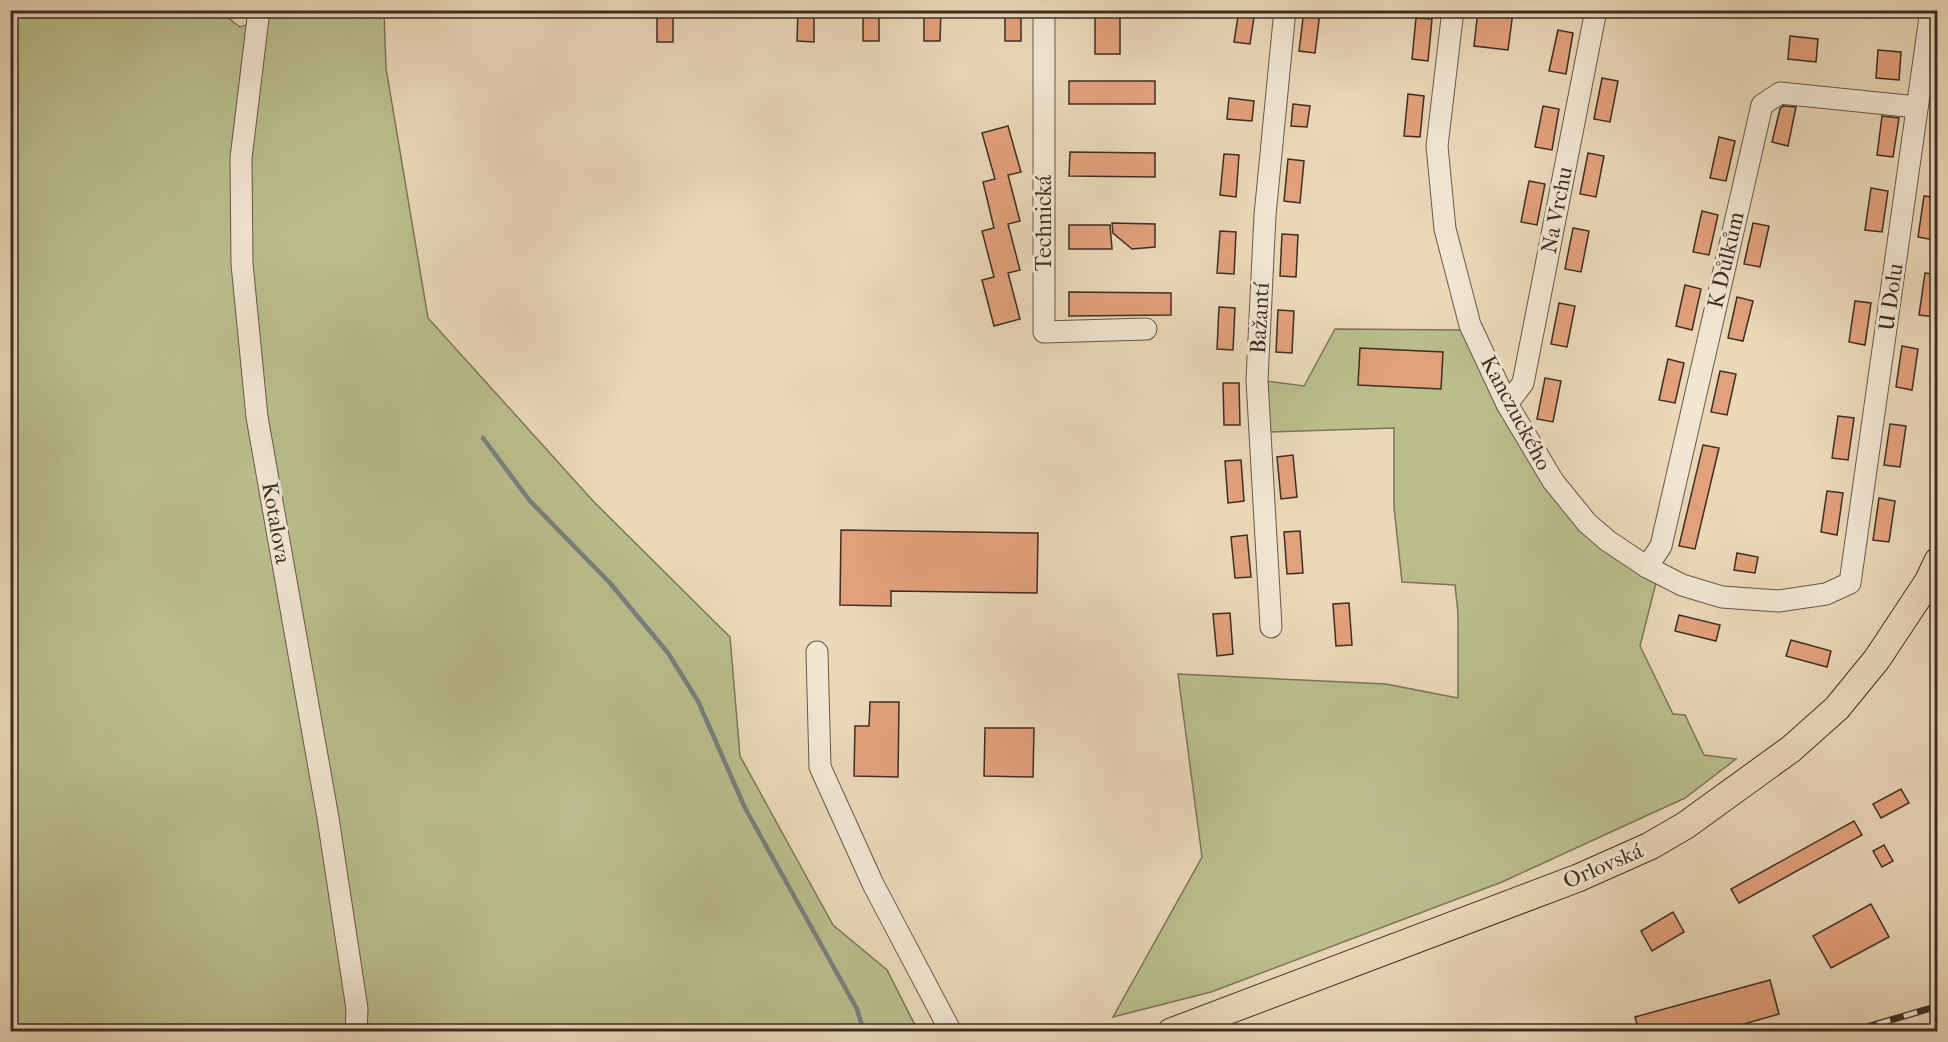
<svg xmlns="http://www.w3.org/2000/svg" width="1948" height="1042" font-family="'IM FELL French Canon',serif">
  <style>
    .green { fill: #babe8d; stroke: #7c7658; stroke-width: 1.5 }
    .lines { fill: none; stroke-linecap: round; stroke-linejoin: round }
    .stream { stroke: #78807f; stroke-width: 4.5 }
    .building { fill: #e2a17d; stroke: #3e2e23; stroke-width: 1.5 }
    .minor-casing { stroke: #695848; stroke-width: 23 }
    .major-casing { stroke: #3e2e23; stroke-width: 29 }
    .minor { stroke: #f1e6d2; stroke-width: 21 }
    .major { stroke: #ead8b9; stroke-width: 27 }
    .rail-casing { stroke: #3e2e23; stroke-width: 7 }
    .rail { stroke: #f1e6d2; stroke-width: 4.5; stroke-dasharray: 14; stroke-linecap: butt }
    .labels { text-anchor: middle; dominant-baseline: central; stroke-width: 6; stroke-linejoin: round; paint-order: stroke }
    .street-label { font-size: 22px; fill: #3e2e23; stroke: #f1e6d2 }
  </style>
  <rect width="100%" height="100%" fill="#ead8b9"/>
  <filter id="stains"><feTurbulence type="fractalNoise" baseFrequency=".00333" numOctaves="4"/><feColorMatrix values="0 0 0 0 .2 0 0 0 0 .09 0 0 0 0 .02 0 0 0 .5 -.17"/></filter>
  <radialGradient id="worn" r=".72"><stop offset=".6" stop-color="#630" stop-opacity="0"/><stop offset="1" stop-color="#630" stop-opacity=".3"/></radialGradient>
  <!-- green -->
  <g class="green">
    <path d="M10,11H219L240,27L288,11H384L386,68L428,318L593,501L730,637L740,756L833,925L887,970L918,1031H11Z"/>
    <path d="M1335,329L1466,330L1516,437L1657,579L1640,646L1673,714L1685,715L1704,755L1736,759L1685,798L1502,882L1211,992L1113,1017L1202,857L1178,674L1386,684L1458,698V613L1455,585L1402,582L1394,507V428L1267,432L1266,381L1304,386Z"/>
  </g>
  <g class="lines">
    <!-- stream -->
    <path class="stream" d="M483,438L530,501L610,583L668,653L698,701L745,808L857,1009L864,1032"/>
  </g>
  <!-- building -->
  <g class="building">
    <rect x="657" y="10" width="16" height="32"/>
    <path d="M798,10H814V42L797,41Z"/>
    <rect x="863" y="10" width="16" height="31"/>
    <path d="M924,10H941L940,41H924Z"/>
    <rect x="1005" y="10" width="16" height="31"/>
    <rect x="1095" y="10" width="25" height="44"/>
    <path d="M1239,10H1255L1250,44L1234,42Z"/>
    <path d="M1304,10L1320,12L1315,53L1299,51Z"/>
    <path d="M1478,10L1513,12L1508,50L1474,46Z"/>
    <path d="M1416,18L1432,19L1428,61L1412,59Z"/>
    <path d="M1558,30L1573,33L1566,74L1549,71Z"/>
    <path d="M1790,36L1818,39L1816,62L1788,59Z"/>
    <path d="M1878,50L1901,52L1899,80L1876,78Z"/>
    <path d="M1602,78L1618,81L1610,122L1594,119Z"/>
    <rect x="1069" y="81" width="86" height="23"/>
    <path d="M1408,94L1424,96L1420,137L1404,136Z"/>
    <path d="M1229,98L1254,101L1252,121L1227,119Z"/>
    <path d="M1293,104L1310,106L1307,127L1291,126Z"/>
    <path d="M1543,106L1559,109L1552,150L1535,147Z"/>
    <path d="M1783,106L1796,107L1788,146L1772,142L1780,109Z"/>
    <path d="M1882,116L1899,118L1893,157L1877,155Z"/>
    <path d="M1008,126L1021,172L1008,175L1020,221L1008,224L1020,270L1008,273L1020,319L994,326L982,280L994,277L982,231L994,228L983,182L995,179L982,133Z"/>
    <path d="M1719,137L1735,141L1726,181L1710,178Z"/>
    <path d="M1070,152L1155,153V177L1069,176Z"/>
    <path d="M1588,153L1604,156L1596,197L1580,194Z"/>
    <path d="M1224,154L1239,155L1236,197L1220,195Z"/>
    <path d="M1288,159L1304,161L1300,203L1284,201Z"/>
    <path d="M1529,181L1545,184L1537,225L1521,222Z"/>
    <path d="M1871,188L1888,191L1882,232L1865,230Z"/>
    <path d="M1924,196L1938,198L1934,240L1918,237Z"/>
    <path d="M1702,211L1718,215L1709,255L1693,252Z"/>
    <path d="M1112,223L1155,224V247L1132,249L1113,233Z"/>
    <path d="M1753,223L1769,226L1760,267L1744,264Z"/>
    <path d="M1069,225H1110L1112,249H1069Z"/>
    <path d="M1573,228L1589,231L1581,272L1565,269Z"/>
    <path d="M1220,231L1236,232L1234,274L1217,273Z"/>
    <path d="M1282,234L1298,235L1296,277L1280,276Z"/>
    <path d="M1925,273L1938,275L1935,317L1919,315Z"/>
    <path d="M1685,285L1701,289L1692,330L1676,326Z"/>
    <path d="M1069,292L1171,293V315L1069,316Z"/>
    <path d="M1737,297L1753,301L1743,341L1728,338Z"/>
    <path d="M1855,301L1871,303L1865,345L1849,342Z"/>
    <path d="M1559,303L1575,306L1567,347L1551,344Z"/>
    <path d="M1219,307L1235,308L1233,350L1217,349Z"/>
    <path d="M1278,310L1294,311L1292,353L1276,352Z"/>
    <path d="M1902,346L1918,349L1912,390L1896,387Z"/>
    <path d="M1360,348L1443,352L1441,389L1358,385Z"/>
    <path d="M1668,359L1684,363L1675,403L1659,400Z"/>
    <path d="M1720,371L1736,374L1727,415L1711,412Z"/>
    <path d="M1545,378L1561,381L1553,422L1537,419Z"/>
    <path d="M1223,383H1239L1240,425H1224Z"/>
    <path d="M1838,416L1854,418L1848,460L1832,458Z"/>
    <path d="M1890,424L1906,426L1900,467L1884,465Z"/>
    <path d="M1703,445L1719,448L1695,549L1679,546Z"/>
    <path d="M1293,455L1297,497L1281,499L1277,457Z"/>
    <path d="M1241,460L1244,501L1228,503L1225,461Z"/>
    <path d="M1827,491L1843,493L1837,535L1821,532Z"/>
    <path d="M1879,498L1895,501L1889,542L1873,540Z"/>
    <path d="M841,530L1038,533L1037,593L891,591V606L840,605Z"/>
    <path d="M1300,531L1303,573L1287,574L1284,532Z"/>
    <path d="M1247,535L1251,577L1235,578L1231,537Z"/>
    <path d="M1737,553L1758,557L1755,573L1734,570Z"/>
    <path d="M1349,603L1352,645L1336,646L1333,604Z"/>
    <path d="M1230,613L1233,654L1217,656L1213,614Z"/>
    <path d="M1679,615L1720,625L1716,641L1675,631Z"/>
    <path d="M1791,640L1831,651L1827,667L1786,656Z"/>
    <path d="M870,702H899L898,777L854,776L855,726H869Z"/>
    <path d="M985,728H1034L1033,777L984,776Z"/>
    <path d="M1901,789L1909,803L1881,818L1873,804Z"/>
    <path d="M1854,821L1862,835L1739,903L1731,889Z"/>
    <path d="M1884,845L1893,861L1882,867L1873,851Z"/>
    <path d="M1871,904L1889,937L1831,968L1813,936Z"/>
    <path d="M1673,912L1684,932L1652,951L1641,931Z"/>
    <path d="M1770,980L1779,1014L1716,1032H1639L1635,1017Z"/>
  </g>
  <g class="lines">
    <!-- minor casing -->
    <g class="minor-casing">
      <g id="minor">
        <path d="M259,10L241,158L242,264L257,417L328,818L357,1009L356,1032"/>
        <path d="M1044,10V332L1146,329"/>
        <path d="M1453,10L1437,146L1445,229L1470,325L1507,404L1553,481L1587,523L1608,541L1647,567L1682,585L1722,597L1778,601L1826,594L1850,583L1931,10"/>
        <path d="M1507,404L1523,383L1596,10"/>
        <path d="M1647,567L1661,546L1762,105L1780,93L1917,107"/>
        <path d="M1271,627L1257,380L1265,215L1285,10"/>
        <path d="M817,652L820,767L873,884L951,1032"/>
      </g>
    </g>
    <!-- major casing -->
    <g class="major-casing">
      <path id="major" d="M1171,1032L1578,878L1650,846L1686,825L1791,749L1837,708L1877,659L1928,582L1938,561"/>
    </g>
    <!-- minor -->
    <use href="#minor" class="minor"/>
    <!-- major -->
    <use href="#major" class="major"/>
    <!-- rail casing -->
    <g class="rail-casing">
      <path id="rail" d="M1850,1032L1938,1006"/>
    </g>
    <!-- rail -->
    <use href="#rail" class="rail"/>
  </g>
  <g class="labels">
    <!-- street labels -->
    <g class="street-label">
      <text transform="translate(1557 210) rotate(-79)">Na Vrchu</text>
      <text transform="translate(1044 223) rotate(-90)">Technická</text>
      <text transform="translate(1726 260) rotate(-77)">K Důlkům</text>
      <text transform="translate(1891 297) rotate(-82)">U Dolu</text>
      <text transform="translate(1260 318) rotate(-87)">Bažantí</text>
      <text transform="translate(1516 413) rotate(62)">Kanczuckého</text>
      <text transform="translate(276 523) rotate(80)">Kotalova</text>
      <text transform="translate(1603 866) rotate(-23)">Orlovská</text>
    </g>
  </g>
  <!-- margin -->
  <rect width="1948" height="1042" fill="none" stroke="#ead8b9" stroke-width="36"/>
  <rect x="12" y="12" width="1924" height="1018" fill="none" stroke="#3e2e23" stroke-width="3"/>
  <rect x="18" y="18" width="1912" height="1006" fill="none" stroke="#3e2e23" stroke-width="1.5"/>
  <rect width="100%" height="100%" filter="url(#stains)"/>
  <rect width="100%" height="100%" fill="url(#worn)"/>
</svg>
